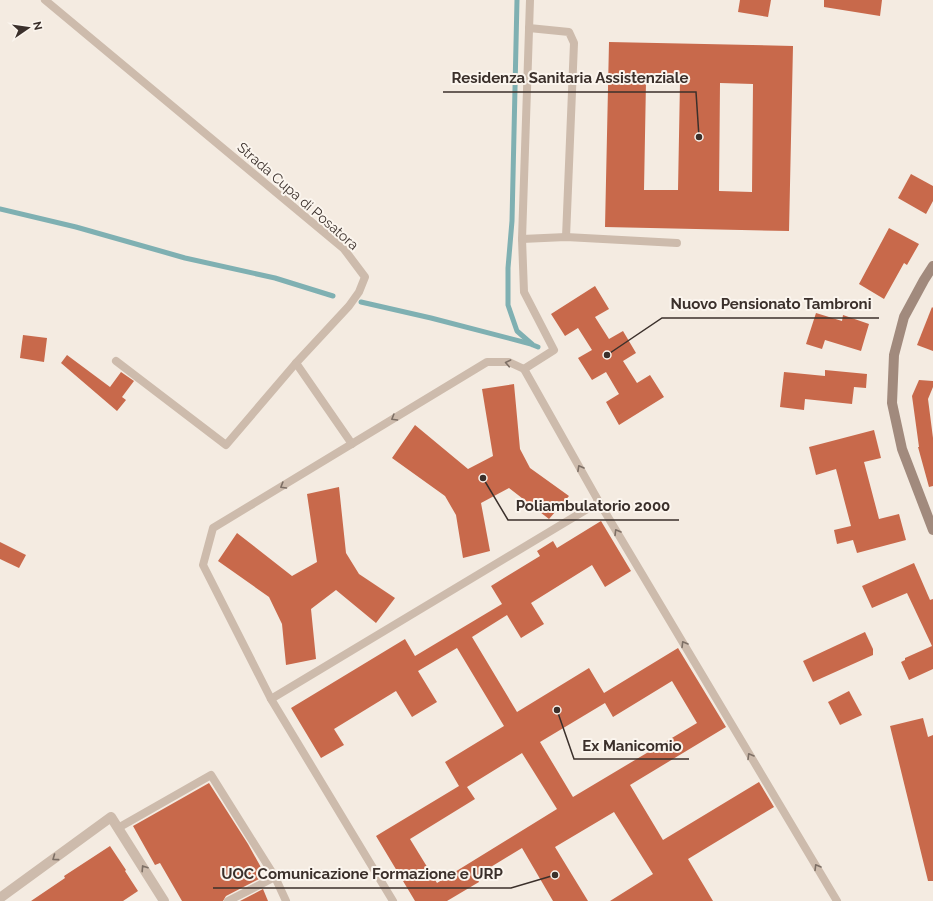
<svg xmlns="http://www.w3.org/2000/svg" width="933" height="901" font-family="Raleway,sans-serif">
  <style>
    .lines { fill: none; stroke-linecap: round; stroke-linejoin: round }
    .stream { stroke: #7fb0b2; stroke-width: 5 }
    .building { fill: #c8694b; fill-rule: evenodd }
    .lane { stroke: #cdbbac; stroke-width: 8 }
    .street { stroke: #cdbbac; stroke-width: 10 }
    .secondary { stroke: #a18a7d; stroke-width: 10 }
    .oneway { stroke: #7d6f65 }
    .labels { text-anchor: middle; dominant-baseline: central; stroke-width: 4; stroke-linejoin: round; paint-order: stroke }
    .street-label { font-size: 14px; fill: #3b302b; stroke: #fbf5ee }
    .leader { fill: none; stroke: #3b302b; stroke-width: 1.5 }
    .callout-dot { fill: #3b302b; stroke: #fbf5ee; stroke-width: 1.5 }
    .callout-label { font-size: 15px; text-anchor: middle; font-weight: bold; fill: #3b302b; stroke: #fbf5ee; stroke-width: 4; stroke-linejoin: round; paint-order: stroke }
  </style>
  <rect width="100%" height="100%" fill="#f4ebe1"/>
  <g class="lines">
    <!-- stream -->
    <g class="stream">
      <path d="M517,0L512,221L508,268V305L517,331L533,345L538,347"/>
      <path d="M0,209L76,227L185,258L275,278L333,296"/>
      <path d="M361,302L431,318L531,344"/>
    </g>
  </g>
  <!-- building -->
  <g class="building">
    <path d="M740,0H771L768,17L738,12Z"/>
    <path d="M824,0H882L880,16L824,7Z"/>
    <path d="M609,42L793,46L789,231L605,227ZM646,81L680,82L678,190H644ZM720,83L753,84L752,192L719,191Z"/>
    <path d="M911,174L933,186V201L926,214L898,198Z"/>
    <path d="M889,228L919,244L907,265L904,263L884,299L859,284Z"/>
    <path d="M595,286L609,309L595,317L609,339L623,331L636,353L623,361L637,383L650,375L664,397L619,425L606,402L619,394L606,372L592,380L578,358L592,350L578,328L565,336L551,314Z"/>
    <path d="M932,307L933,308V351L917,345Z"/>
    <path d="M816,313L842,321L843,315L869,324L861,351L825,340L822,349L806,344Z"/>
    <path d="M23,335L47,338L44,362L20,358Z"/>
    <path d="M67,355L110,387L121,372L134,381L122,397L126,400L117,411L61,363Z"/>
    <path d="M825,370L867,374L866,388L854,387L852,404L805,399L804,410L780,407L784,372L825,376Z"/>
    <path d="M919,380L933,381V387L928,399L933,438V486L929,487L918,447H919L912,396Z"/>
    <path d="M514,384L520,449L530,468L569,496L549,519L509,488L481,503L490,551L463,558L456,515L445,496L392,458L415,425L468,469L493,456L482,389Z"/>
    <path d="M874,430L881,458L864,462L879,519L899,514L906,540L857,553L853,540L837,544L834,530L851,526L836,469L816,475L809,447Z"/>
    <path d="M339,487L346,553L359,574L395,598L376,623L336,590L311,609L316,659L286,665L282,624L269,597L218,561L237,533L292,576L317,562L307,494Z"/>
    <path d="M601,521L631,571L605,587L592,565L531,603L544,624L521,638L507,615L472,637L517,712L589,668L604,693L678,648L726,727L630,785L663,840L759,782L774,807L688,859L713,901H610L653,874L614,812L555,847L588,901H553L522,848L476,876L479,882L447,901H415L376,836L459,786L445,762L504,726L457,648L418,671L437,702L412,717L396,691L334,729L344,745L321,758L291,708L405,639L415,656L502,604L491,586L540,556L537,551L553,541L557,548ZM672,681L697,723L573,797L540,742L605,703L613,717ZM522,753L557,809L437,883L410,839L475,799L467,787Z"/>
    <path d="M0,542L26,555L19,568L0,559Z"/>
    <path d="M914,563L930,600L933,599V669L909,680L901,662L905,660V658L932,646L907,593L872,608L862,586Z"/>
    <path d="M865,632L873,649V655L813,682L803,661Z"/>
    <path d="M849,691L862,715L840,725L828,702Z"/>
    <path d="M923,718L928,737L933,735V881H928L890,726Z"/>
    <path d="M209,783L248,844L263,871L257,874L259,879L226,896L223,901H182L160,863L155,865L133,826Z"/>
    <path d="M110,846L126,870L125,871L138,891L123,901H31L65,878L64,876Z"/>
    <path d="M263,889L268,901H240Z"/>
  </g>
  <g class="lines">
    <!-- lane -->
    <g class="lane">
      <path d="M45,0L344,249L365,277L359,292L349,306L296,363L226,445L116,361"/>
      <path d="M529,28L569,32L574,43L566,237"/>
      <path d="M522,239L566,237L677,243"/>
      <path d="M296,363L352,444"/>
      <path d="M524,369L554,350L524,292L522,239L530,0"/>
      <path d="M271,699L203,565L213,528L487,362H509L524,369L599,502"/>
      <path d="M118,828L211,775L275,877L228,901"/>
      <path d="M275,877L286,901"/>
      <path d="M393,901L271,699L599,502L837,901"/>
    </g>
    <!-- street -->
    <path class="street" d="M0,898L111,817L164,901"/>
    <!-- secondary -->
    <path class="secondary" d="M933,266L924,280L904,317L894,355L892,403L902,449L933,530"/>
  </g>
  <!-- one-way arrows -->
  <defs><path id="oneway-chevron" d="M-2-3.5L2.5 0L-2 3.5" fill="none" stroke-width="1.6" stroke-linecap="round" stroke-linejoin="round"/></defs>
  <g class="oneway">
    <use href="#oneway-chevron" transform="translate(508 363) rotate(-168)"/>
    <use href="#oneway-chevron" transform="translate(394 418) rotate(149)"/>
    <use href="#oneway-chevron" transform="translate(580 468) rotate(-119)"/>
    <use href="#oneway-chevron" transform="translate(283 486) rotate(149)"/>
    <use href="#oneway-chevron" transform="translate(617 532) rotate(-121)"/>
    <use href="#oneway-chevron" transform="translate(684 644) rotate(-121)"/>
    <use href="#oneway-chevron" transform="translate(750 756) rotate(-121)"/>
    <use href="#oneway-chevron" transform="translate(55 858) rotate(144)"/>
    <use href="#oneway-chevron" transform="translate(817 867) rotate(-121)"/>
    <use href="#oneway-chevron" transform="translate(144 868) rotate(-123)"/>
  </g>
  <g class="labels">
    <!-- street labels -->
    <g class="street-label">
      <text transform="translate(298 196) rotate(41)">Strada Cupa di Posatora</text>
    </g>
  </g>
  <!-- callouts -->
  <path class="leader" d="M699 137L696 92H443M607 355L662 318H879M483 478L508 520H679M557 710L574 759H689M555 875L511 888H213"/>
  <g class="callout-dot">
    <circle cx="699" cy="137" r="4"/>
    <circle cx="607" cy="355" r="4"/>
    <circle cx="483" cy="478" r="4"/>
    <circle cx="557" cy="710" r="4"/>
    <circle cx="555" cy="875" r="4"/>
  </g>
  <g class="callout-label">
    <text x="570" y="83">Residenza Sanitaria Assistenziale</text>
    <text x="771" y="309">Nuovo Pensionato Tambroni</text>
    <text x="593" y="511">Poliambulatorio 2000</text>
    <text x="632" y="751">Ex Manicomio</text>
    <text x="362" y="879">UOC Comunicazione Formazione e URP</text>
  </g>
  <!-- north arrow -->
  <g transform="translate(28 28) rotate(77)" stroke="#fbf5ee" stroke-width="3" paint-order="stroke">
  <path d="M0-3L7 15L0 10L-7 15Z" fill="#3b302b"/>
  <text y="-6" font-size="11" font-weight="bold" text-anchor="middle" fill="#3b302b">N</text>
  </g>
</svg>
